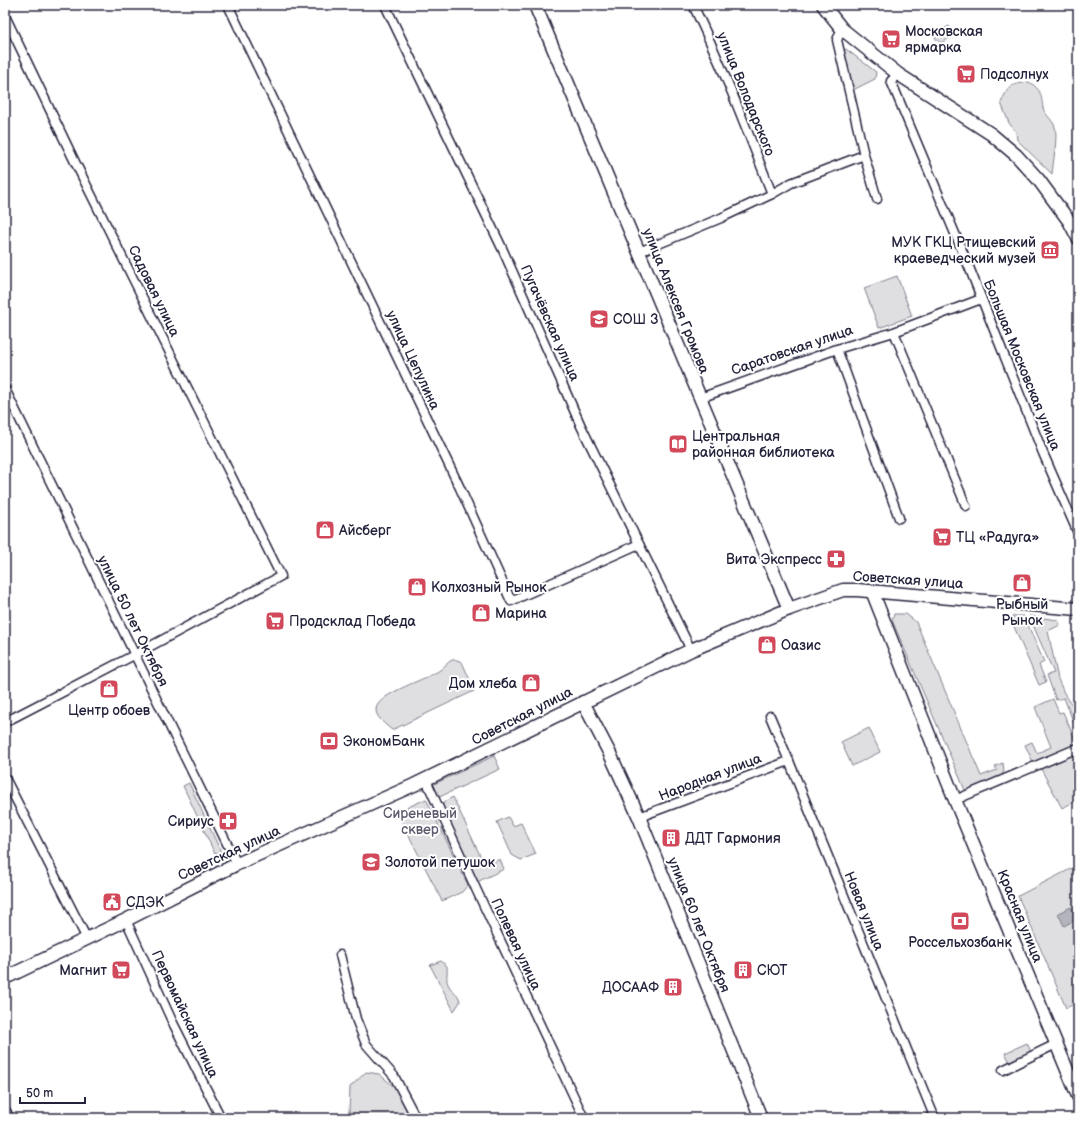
<svg xmlns="http://www.w3.org/2000/svg" width="1083" height="1123" font-family="'Balsamiq Sans',sans-serif">
  <style>
    .green { fill: #dfdfe2; stroke: #80808e }
    .water { fill: #b4b4bc; stroke: #7a7a88 }
    .lines { fill: none; stroke-linecap: round; stroke-linejoin: round }
    .street-casing { stroke: #22223b; stroke-width: 11 }
    .secondary-casing { stroke: #22223b; stroke-width: 15 }
    .street { stroke: #fff; stroke-width: 8 }
    .secondary { stroke: #fff; stroke-width: 12 }
    .labels { text-anchor: middle; dominant-baseline: central; stroke-width: 4; stroke-linejoin: round; paint-order: stroke }
    .poi-label { font-size: 14px; fill: #22223b; stroke: #fff; text-anchor: start }
    .street-label { font-size: 14px; fill: #22223b; stroke: #fff }
    .park-label { font-size: 14px; fill: #5b5b6d; stroke: #fff }
  </style>
  <rect width="100%" height="100%" fill="#fff"/>
  <filter id="ink" filterUnits="userSpaceOnUse"><feTurbulence type="fractalNoise" baseFrequency=".025" numOctaves="2"/><feDisplacementMap in="SourceGraphic" scale="8" xChannelSelector="R" yChannelSelector="G"/><feConvolveMatrix kernelMatrix="1 2 1 2 8 2 1 2 1" color-interpolation-filters="sRGB"/></filter>
  <g filter="url(#ink)">
    <!-- green -->
    <g class="green">
      <path d="M949,26L953,36L941,43L937,40L933,34Z"/>
      <path d="M846,49L876,72L875,79L855,89L852,88L842,52Z"/>
      <path d="M1029,82C1042,90 1041,95 1043,108C1045,115 1053,120 1055,127C1058,136 1053,163 1052,174L1017,140L1016,132L1009,123L1001,103C1008,86 1011,84 1029,82Z"/>
      <path d="M897,276L912,316L879,328L864,288Z"/>
      <path d="M894,614H906L916,622L981,776L997,770L995,766L1003,763L1004,771L1000,779L975,788L965,790L892,620Z"/>
      <path d="M1013,616H1024L1044,662L1039,665L1046,682L1039,685L1012,622Z"/>
      <path d="M1029,616L1058,620L1060,625L1048,631L1058,679L1064,693L1078,713V734L1064,698L1056,700L1047,675L1054,673Z"/>
      <path d="M452,660H457L462,662L470,680L475,685L474,691L392,730C387,726 375,717 376,709C378,693 428,679 440,670C445,666 447,663 452,660Z"/>
      <path d="M1053,699L1059,713L1063,712L1076,742L1075,746L1034,764L1025,745L1032,742L1037,753L1051,747L1035,707Z"/>
      <path d="M869,728L880,752L852,766L841,742Z"/>
      <path d="M1078,753V800L1062,808L1041,769Z"/>
      <path d="M494,756L500,769L435,799L430,786Z"/>
      <path d="M189,783L221,852L215,854L183,786Z"/>
      <path d="M453,797L485,866L500,859L504,869L477,882L440,804Z"/>
      <path d="M426,799L468,885L462,892L442,901L397,812Z"/>
      <path d="M508,817L513,826L521,823L536,854L521,860L512,855L497,822Z"/>
      <path d="M1078,865V1002L1066,1008L1018,896Z"/>
      <path d="M441,961L447,966C448,973 445,980 449,986C453,993 459,993 460,1002L454,1011L430,965Z"/>
      <path d="M1027,1043L1031,1052L1010,1062L1005,1053Z"/>
      <path d="M366,1072L379,1074L397,1089L411,1118H351L349,1114L350,1087Z"/>
    </g>
    <!-- water -->
    <path class="water" d="M1071,907L1077,919L1064,926L1058,913Z"/>
    <g class="lines">
      <!-- street casing -->
      <g class="street-casing">
        <g id="street">
          <path d="M228,5L460,488L511,601L639,544"/>
          <path d="M385,5L502,248L581,426L691,650"/>
          <path d="M693,5C723,67 747,130 772,194"/>
          <path d="M5,16L75,162L281,576L136,654L5,722"/>
          <path d="M842,29L837,40L864,155L877,199"/>
          <path d="M898,74L891,81L969,267L1043,453L1078,533"/>
          <path d="M639,252L721,218L772,194L791,183L864,155"/>
          <path d="M894,332L966,506"/>
          <path d="M837,349L899,518"/>
          <path d="M5,389L237,864"/>
          <path d="M700,398L837,349L894,332L981,299"/>
          <path d="M770,716L789,761L934,1116L929,1118"/>
          <path d="M5,778L87,939"/>
          <path d="M426,780L476,889L584,1118"/>
          <path d="M955,800L1078,748"/>
          <path d="M639,817L789,761"/>
          <path d="M126,920L172,1021L221,1118"/>
          <path d="M340,955L356,1019L366,1044L394,1076L416,1118"/>
          <path d="M1003,1070L1056,1044"/>
        </g>
      </g>
      <!-- secondary casing -->
      <g class="secondary-casing">
        <g id="secondary">
          <path d="M535,5L789,609"/>
          <path d="M823,5L842,29L898,74L991,134L1016,155L1038,179L1069,221L1078,238"/>
          <path d="M872,591L955,800L1078,1096"/>
          <path d="M583,702L610,754L639,817L761,1118"/>
          <path d="M5,978L126,920L237,864L414,785L691,650L789,609L843,590H857L1078,609"/>
          <path d="M5,1113L7,1118"/>
        </g>
      </g>
      <!-- street -->
      <use href="#street" class="street"/>
      <!-- secondary -->
      <use href="#secondary" class="secondary"/>
    </g>
  </g>
  <!-- icons -->
  <defs>
    <g id="supermarket-square" transform="scale(1)"><rect x="-9" y="-9" width="18" height="18" rx="4" fill="#d1495b" stroke="#fff"/><path d="M-6-5.5h2.5l.6 2H6L4.5 2H-2.5L-4.4-4H-6ZM-1.5 3.2a1.3 1.3 0 1 0 .1 0ZM3 3.2a1.3 1.3 0 1 0 .1 0Z" fill="#fff"/></g>
    <g id="museum-square" transform="scale(1)"><rect x="-9" y="-9" width="18" height="18" rx="4" fill="#d1495b" stroke="#fff"/><path d="M0-6L6-3V-2H-6V-3ZM-5-1h2V3h-2ZM-1-1h2V3h-2ZM3-1h2V3H3ZM-6 4H6V6H-6Z" fill="#fff"/></g>
    <g id="school-square" transform="scale(1)"><rect x="-9" y="-9" width="18" height="18" rx="4" fill="#d1495b" stroke="#fff"/><path d="M0-5L7-2L0 1L-7-2ZM-4 1L0 2.5L4 1V4Q0 6-4 4Z" fill="#fff"/></g>
    <g id="library-square" transform="scale(1)"><rect x="-9" y="-9" width="18" height="18" rx="4" fill="#d1495b" stroke="#fff"/><path d="M-6-4Q-3-5.5-.7-3.5V5Q-3 3-6 4ZM6-4Q3-5.5 .7-3.5V5Q3 3 6 4Z" fill="#fff"/></g>
    <g id="shop-square" transform="scale(1)"><rect x="-9" y="-9" width="18" height="18" rx="4" fill="#d1495b" stroke="#fff"/><path d="M-5-2.5h2.3a2.7 3.5 0 0 1 5.4 0H5L5.5 6h-11ZM-1.5-2.5h3a1.5 2.3 0 0 0-3 0Z" fill="#fff"/></g>
    <g id="pharmacy-square" transform="scale(1)"><rect x="-9" y="-9" width="18" height="18" rx="4" fill="#d1495b" stroke="#fff"/><path d="M-2-6h4v4h4v4h-4v4h-4v-4h-4v-4h4Z" fill="#fff"/></g>
    <g id="bank-square" transform="scale(1)"><rect x="-9" y="-9" width="18" height="18" rx="4" fill="#d1495b" stroke="#fff"/><path d="M-6-4H6V4H-6ZM0-2.3a2.3 2.3 0 1 0 0 4.6a2.3 2.3 0 1 0 0-4.6Z" fill="#fff"/></g>
    <g id="building-square" transform="scale(1)"><rect x="-9" y="-9" width="18" height="18" rx="4" fill="#d1495b" stroke="#fff"/><path d="M-4-6H4V6H1V3H-1V6H-4ZM-2.5-4.3h1.7v1.8h-1.7ZM.8-4.3h1.7v1.8H.8ZM-2.5-1h1.7V.8h-1.7ZM.8-1h1.7V.8H.8Z" fill="#fff"/></g>
    <g id="civic-square" transform="scale(1)"><rect x="-9" y="-9" width="18" height="18" rx="4" fill="#d1495b" stroke="#fff"/><path d="M-.6-6.5H3V-4.5H.6V-3L4-1V1h2V6H-6V1h2V-1L-.6-3ZM-1.2 2.5V6h2.4V2.5Z" fill="#fff"/></g>
  </defs>
  <g fill-rule="evenodd">
    <use href="#supermarket-square" x="891" y="39"/>
    <use href="#supermarket-square" x="966" y="74"/>
    <use href="#museum-square" x="1050" y="250"/>
    <use href="#school-square" x="599" y="319"/>
    <use href="#library-square" x="678" y="444"/>
    <use href="#shop-square" x="325" y="530"/>
    <use href="#supermarket-square" x="942" y="537"/>
    <use href="#pharmacy-square" x="836" y="559"/>
    <use href="#shop-square" x="1022" y="583"/>
    <use href="#shop-square" x="417" y="587"/>
    <use href="#shop-square" x="481" y="613"/>
    <use href="#supermarket-square" x="275" y="621"/>
    <use href="#shop-square" x="767" y="645"/>
    <use href="#shop-square" x="531" y="683"/>
    <use href="#shop-square" x="109" y="689"/>
    <use href="#bank-square" x="329" y="741"/>
    <use href="#pharmacy-square" x="228" y="821"/>
    <use href="#building-square" x="671" y="838"/>
    <use href="#school-square" x="371" y="862"/>
    <use href="#civic-square" x="112" y="902"/>
    <use href="#bank-square" x="960" y="921"/>
    <use href="#supermarket-square" x="121" y="970"/>
    <use href="#building-square" x="743" y="970"/>
    <use href="#building-square" x="673" y="987"/>
  </g>
  <g class="labels">
    <!-- poi labels -->
    <g class="poi-label">
      <text x="905" y="31">Московская<tspan x="905" dy="16">ярмарка</tspan></text>
      <text x="980" y="74">Подсолнух</text>
      <text x="1036" y="242" text-anchor="end">МУК ГКЦ Ртищевский<tspan x="1036" dy="16">краеведческий музей</tspan></text>
      <text x="613" y="319">СОШ 3</text>
      <text x="692" y="436">Центральная<tspan x="692" dy="16">районная библиотека</tspan></text>
      <text x="339" y="530">Айсберг</text>
      <text x="956" y="537">ТЦ «Радуга»</text>
      <text x="822" y="559" text-anchor="end">Вита Экспресс</text>
      <text x="431" y="587">Колхозный Рынок</text>
      <text x="1022" y="604" text-anchor="middle">Рыбный<tspan x="1022" dy="16">Рынок</tspan></text>
      <text x="495" y="613">Марина</text>
      <text x="289" y="621">Продсклад Победа</text>
      <text x="781" y="645">Оазис</text>
      <text x="517" y="683" text-anchor="end">Дом хлеба</text>
      <text x="109" y="710" text-anchor="middle">Центр обоев</text>
      <text x="343" y="741">ЭкономБанк</text>
      <text x="214" y="821" text-anchor="end">Сириус</text>
      <text x="685" y="838">ДДТ Гармония</text>
      <text x="385" y="862">Золотой петушок</text>
      <text x="126" y="902">СДЭК</text>
      <text x="960" y="942" text-anchor="middle">Россельхозбанк</text>
      <text x="107" y="970" text-anchor="end">Магнит</text>
      <text x="757" y="970">СЮТ</text>
      <text x="659" y="987" text-anchor="end">ДОСААФ</text>
    </g>
    <!-- street labels -->
    <g class="street-label">
      <text transform="translate(746 94) rotate(68)">улица Володарского</text>
      <text transform="translate(154 291) rotate(64)">Садовая улица</text>
      <text transform="translate(676 301) rotate(68)">улица Алексея Громова</text>
      <text transform="translate(550 323) rotate(66)">Пугачёвская улица</text>
      <text transform="translate(792 350) rotate(-19)">Саратовская улица</text>
      <text transform="translate(413 360) rotate(65)">улица Цепулина</text>
      <text transform="translate(1022 365) rotate(68)">Большая Московская улица</text>
      <text transform="translate(908 580) rotate(4)">Советская улица</text>
      <text transform="translate(133 621) rotate(64)">улица 50 лет Октября</text>
      <text transform="translate(522 716) rotate(-27)">Советская улица</text>
      <text transform="translate(710 777) rotate(-21)">Народная улица</text>
      <text transform="translate(229 853) rotate(-25)">Советская улица</text>
      <text transform="translate(864 911) rotate(68)">Новая улица</text>
      <text transform="translate(1020 916) rotate(68)">Красная улица</text>
      <text transform="translate(699 925) rotate(68)">улица 60 лет Октября</text>
      <text transform="translate(516 944) rotate(65)">Полевая улица</text>
      <text transform="translate(185 1014) rotate(65)">Первомайская улица</text>
    </g>
    <!-- park labels -->
    <g class="park-label">
      <text x="420" y="813">Сиреневый<tspan x="420" dy="16">сквер</tspan></text>
    </g>
  </g>
  <!-- margin -->
  <rect width="1083" height="1123" fill="none" stroke="#fff" stroke-width="20"/>
  <rect x="10" y="10" width="1063" height="1103" fill="none" stroke="#22223b" stroke-width="1.5" filter="url(#ink)"/>
  <!-- scale -->
  <path d="M20 1097v6h65v-6" fill="none" stroke="#22223b" stroke-width="2"/>
  <text x="26" y="1097" font-size="12" fill="#22223b" stroke="#ffffff" stroke-width="3" paint-order="stroke">50 m</text>
</svg>
